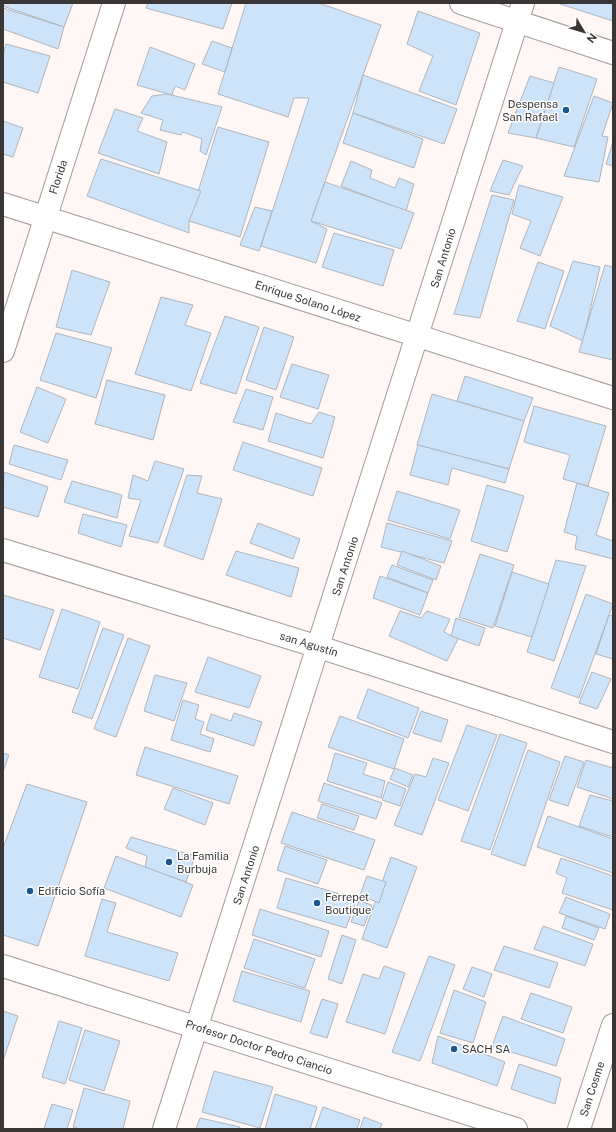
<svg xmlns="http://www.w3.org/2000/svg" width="616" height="1132" font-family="'Public Sans',sans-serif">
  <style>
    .building { fill: #cde3fa; stroke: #b0b5bb }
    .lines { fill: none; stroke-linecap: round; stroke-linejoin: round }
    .minor-casing { stroke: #a39a99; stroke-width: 24 }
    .minor { stroke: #fff; stroke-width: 22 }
    .poi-dot { fill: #1c588f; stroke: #fff; stroke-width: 1.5 }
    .labels { text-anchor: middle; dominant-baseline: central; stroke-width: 3; stroke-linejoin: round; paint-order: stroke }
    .poi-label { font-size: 11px; fill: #3a3636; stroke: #fff; text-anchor: start }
    .street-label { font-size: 11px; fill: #3a3636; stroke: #fff }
  </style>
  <rect width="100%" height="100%" fill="#fef7f6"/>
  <!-- building -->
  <g class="building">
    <path d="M3,3H73L64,27L3,6Z"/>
    <path d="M148,3H232L223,29L146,8Z"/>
    <path d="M246,3H319L381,25L311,221L327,229L316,263L261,246L309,98H294L288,117L218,94Z"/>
    <path d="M557,3H613V21Z"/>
    <path d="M3,8L64,27L58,49L3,29Z"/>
    <path d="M418,11L480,33L456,105L419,91L433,56L407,44Z"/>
    <path d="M212,41L232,48L225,72L202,64Z"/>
    <path d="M6,44L50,56L38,93L3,82V54Z"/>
    <path d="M150,47L195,64L185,90L175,86L172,95L137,85Z"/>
    <path d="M559,67L597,79L574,147L536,138Z"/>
    <path d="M363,75L457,109L444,144L353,113Z"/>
    <path d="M530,76L554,83L536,138L508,133Z"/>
    <path d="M167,94L222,107L206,155L200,151L202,139L183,132L181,135L160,130L163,120L141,113L152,96Z"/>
    <path d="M594,96L613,103L602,136L608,137L599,182L564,176Z"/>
    <path d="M115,109L143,118L137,131L167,142L159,174L98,153Z"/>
    <path d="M353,113L423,139L414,168L343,143Z"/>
    <path d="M3,121L23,128L13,157L3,154Z"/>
    <path d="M218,127L269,142L240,237L189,221Z"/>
    <path d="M613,142V166L606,164Z"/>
    <path d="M101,159L201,191L189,221V233L87,196Z"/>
    <path d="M503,160L523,166L509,195L490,191Z"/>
    <path d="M351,161L372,170L370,178L395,188L399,178L414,184L406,211L341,186Z"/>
    <path d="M325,182L414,213L401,249L311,221Z"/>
    <path d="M519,185L563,197L540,256L520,248L531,221L512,214Z"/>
    <path d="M492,195L514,200L480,318L454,314Z"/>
    <path d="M255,207L272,211L259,251L240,245Z"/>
    <path d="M334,233L394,250L383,286L322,267Z"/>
    <path d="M573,261L600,267L583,341L550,326Z"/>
    <path d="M538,262L564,271L545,329L517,321Z"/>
    <path d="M605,265L613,267V360L579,352Z"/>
    <path d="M72,270L110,282L91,335L56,327Z"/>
    <path d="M161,297L193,305L185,325L211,333L191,391L135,374Z"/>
    <path d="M225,316L259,327L236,394L200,383Z"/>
    <path d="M264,327L294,337L276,390L246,380Z"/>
    <path d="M56,333L112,348L96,398L40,380Z"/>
    <path d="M292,364L329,375L318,409L280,397Z"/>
    <path d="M465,376L533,398L524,421L457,401Z"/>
    <path d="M107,380L165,395L153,440L95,424Z"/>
    <path d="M37,387L66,399L48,443L20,432Z"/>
    <path d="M246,389L273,397L263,430L233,422Z"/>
    <path d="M432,394L524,421L509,469L417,445Z"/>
    <path d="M534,406L606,426L588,486L563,479L570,455L524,442Z"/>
    <path d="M319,412L335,417L323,458L268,441L276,413L311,424Z"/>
    <path d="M243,442L322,468L313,496L233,470Z"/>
    <path d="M14,445L68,460L61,480L9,464Z"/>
    <path d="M418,445L509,469L505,483L452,468L448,485L410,475Z"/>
    <path d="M155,461L184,469L158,543L129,536L141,500L128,498L133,475L148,481Z"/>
    <path d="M4,472L48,487L38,517L3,507Z"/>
    <path d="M187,475L202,476L197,493L222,499L203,560L164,546Z"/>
    <path d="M72,481L122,495L117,518L64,502Z"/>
    <path d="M577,483L609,493L596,535L613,541V559L575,549L577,536L564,532Z"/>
    <path d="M487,485L524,496L507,552L471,541Z"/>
    <path d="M397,491L460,510L450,539L388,520Z"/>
    <path d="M83,514L127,525L121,547L78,533Z"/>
    <path d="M258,523L300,539L293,559L250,543Z"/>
    <path d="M387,523L452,541L444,563L381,547Z"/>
    <path d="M236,551L299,568L291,597L226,575Z"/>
    <path d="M402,551L441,566L436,580L397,565Z"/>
    <path d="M480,554L514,565L493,628L459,617Z"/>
    <path d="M556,560L586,566L554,661L527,652Z"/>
    <path d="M392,565L433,580L428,593L387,577Z"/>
    <path d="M512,572L549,584L532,637L495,626Z"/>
    <path d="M380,576L428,593L420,615L373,598Z"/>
    <path d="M586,594L613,604L579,698L551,688Z"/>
    <path d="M3,595L54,610L40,650L3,638Z"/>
    <path d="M62,609L100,622L78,689L39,677Z"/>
    <path d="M400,611L421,618L427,611L450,619L444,632L458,639L447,661L389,636Z"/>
    <path d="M609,615L613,616V659L596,654Z"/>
    <path d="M456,618L485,628L479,646L451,636Z"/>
    <path d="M103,628L124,635L92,719L72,712Z"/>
    <path d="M128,638L150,646L116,737L94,729Z"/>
    <path d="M208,657L261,676L249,708L195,692Z"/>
    <path d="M592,672L611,679L597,709L579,703Z"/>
    <path d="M155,675L187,683L174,721L144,711Z"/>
    <path d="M368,689L419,708L408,738L357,718Z"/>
    <path d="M183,700L199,705L195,719L204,722L200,734L214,739L210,752L171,740Z"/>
    <path d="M421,711L448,720L441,742L413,733Z"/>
    <path d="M234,713L262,722L254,746L206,730L211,714L231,721Z"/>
    <path d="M340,716L404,739L394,769L328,747Z"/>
    <path d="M467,725L497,735L468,811L438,800Z"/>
    <path d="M500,734L527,743L490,850L461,841Z"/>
    <path d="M145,747L238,776L229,804L136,775Z"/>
    <path d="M528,750L560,762L525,866L491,854Z"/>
    <path d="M3,753L9,755L3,772Z"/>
    <path d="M335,753L367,763L363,774L385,781L381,798L327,781Z"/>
    <path d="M565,756L584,762L568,806L549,800Z"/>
    <path d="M433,758L449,763L422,835L394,825L415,774L426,777Z"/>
    <path d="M586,760L613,768V799L577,787Z"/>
    <path d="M395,768L413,775L408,787L390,779Z"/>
    <path d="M388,782L406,789L400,806L382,800Z"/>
    <path d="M324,783L382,803L376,819L318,801Z"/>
    <path d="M27,784L87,802L38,946L3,935V848Z"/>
    <path d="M173,788L213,803L205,825L164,809Z"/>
    <path d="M590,795L613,801V837L579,826Z"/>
    <path d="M322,804L359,816L354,830L317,818Z"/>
    <path d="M292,812L375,840L364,870L281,843Z"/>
    <path d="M548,816L613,839V873L537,847Z"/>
    <path d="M131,837L195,856L186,882L145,868L147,856L126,848Z"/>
    <path d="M285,846L327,860L318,884L277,870Z"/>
    <path d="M116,856L193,885L181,917L104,888Z"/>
    <path d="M391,857L417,867L387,948L362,939Z"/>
    <path d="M561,858L613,876V910L562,893L567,878L556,873Z"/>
    <path d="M367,876L386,882L379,903L360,895Z"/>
    <path d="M286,878L357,899L346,928L277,908Z"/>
    <path d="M566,897L610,914L605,929L559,913Z"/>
    <path d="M102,899L116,903L107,932L178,953L169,981L85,956Z"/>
    <path d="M359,901L372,905L364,926L351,922Z"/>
    <path d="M260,909L329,931L321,957L252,935Z"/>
    <path d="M566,916L599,928L594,940L562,928Z"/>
    <path d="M543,926L593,944L585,966L534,949Z"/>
    <path d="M342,935L356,940L342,984L328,979Z"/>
    <path d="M254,939L315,959L305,988L244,968Z"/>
    <path d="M504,946L558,963L549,988L494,970Z"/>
    <path d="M429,956L455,965L420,1061L392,1052Z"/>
    <path d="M384,966L405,973L385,1034L346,1022L363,974L379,979Z"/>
    <path d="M472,967L492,974L484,997L463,989Z"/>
    <path d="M242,971L310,991L301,1022L233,1001Z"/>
    <path d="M454,990L486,1002L473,1043L440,1033Z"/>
    <path d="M531,993L572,1007L563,1033L521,1019Z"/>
    <path d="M322,999L338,1004L327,1038L310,1033Z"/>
    <path d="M3,1011L18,1016L3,1061Z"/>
    <path d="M503,1016L565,1039L556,1066L492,1046Z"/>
    <path d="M59,1021L82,1028L65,1084L42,1077Z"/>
    <path d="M85,1030L120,1041L104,1091L69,1080Z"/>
    <path d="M438,1036L505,1062L497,1086L432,1063Z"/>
    <path d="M519,1064L561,1078L555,1104L511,1089Z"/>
    <path d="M214,1071L273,1087L260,1128L202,1112Z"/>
    <path d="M84,1088L130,1101L123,1129H80L73,1127Z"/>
    <path d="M275,1094L317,1107L310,1129H265Z"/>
    <path d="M52,1104L73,1110L67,1129H44Z"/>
    <path d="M323,1107L360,1120L357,1129H315Z"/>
    <path d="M364,1117L382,1124L380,1129H360Z"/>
    <path d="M200,1118L240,1127L239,1129H196Z"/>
  </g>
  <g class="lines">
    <!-- minor casing -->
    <g class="minor-casing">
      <g id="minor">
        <path d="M461,3L613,53"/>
        <path d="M3,204L613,398"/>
        <path d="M3,351L114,3"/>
        <path d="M3,550L319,647L613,742"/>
        <path d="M3,966L516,1129"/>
        <path d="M164,1129L523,3"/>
        <path d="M579,1129L613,1025"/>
      </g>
    </g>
    <!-- minor -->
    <use href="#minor" class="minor"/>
  </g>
  <!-- markers -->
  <g class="poi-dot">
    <circle cx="566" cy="110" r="4"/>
    <circle cx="169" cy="862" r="4"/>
    <circle cx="30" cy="891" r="4"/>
    <circle cx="317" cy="903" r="4"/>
    <circle cx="454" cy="1049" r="4"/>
  </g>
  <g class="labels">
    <!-- poi labels -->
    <g class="poi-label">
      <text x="558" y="104" text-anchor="end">Despensa<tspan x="558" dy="13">San Rafael</tspan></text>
      <text x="177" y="856">La Familia<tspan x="177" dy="13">Burbuja</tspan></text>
      <text x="38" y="891">Edificio Sofía</text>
      <text x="325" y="897">Ferrepet<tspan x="325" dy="13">Boutique</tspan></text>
      <text x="462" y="1049">SACH SA</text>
    </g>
    <!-- street labels -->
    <g class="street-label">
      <text transform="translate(58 177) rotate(-72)">Florida</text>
      <text transform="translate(443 258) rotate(-73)">San Antonio</text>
      <text transform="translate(308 301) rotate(18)">Enrique Solano López</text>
      <text transform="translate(345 566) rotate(-72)">San Antonio</text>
      <text transform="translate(309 644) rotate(17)">san Agustín</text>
      <text transform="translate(246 875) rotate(-72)">San Antonio</text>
      <text transform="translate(259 1047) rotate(18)">Profesor Doctor Pedro Ciancio</text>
      <text transform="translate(592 1089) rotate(-72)">San Cosme</text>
    </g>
  </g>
  <!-- border -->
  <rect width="616" height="1132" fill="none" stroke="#3a3636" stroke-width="8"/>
  <!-- north arrow -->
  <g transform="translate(584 32) rotate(128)" stroke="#ffffff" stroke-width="3" paint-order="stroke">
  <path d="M0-3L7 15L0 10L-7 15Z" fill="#3a3636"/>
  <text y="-6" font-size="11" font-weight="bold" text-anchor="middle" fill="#3a3636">N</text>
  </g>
</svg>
